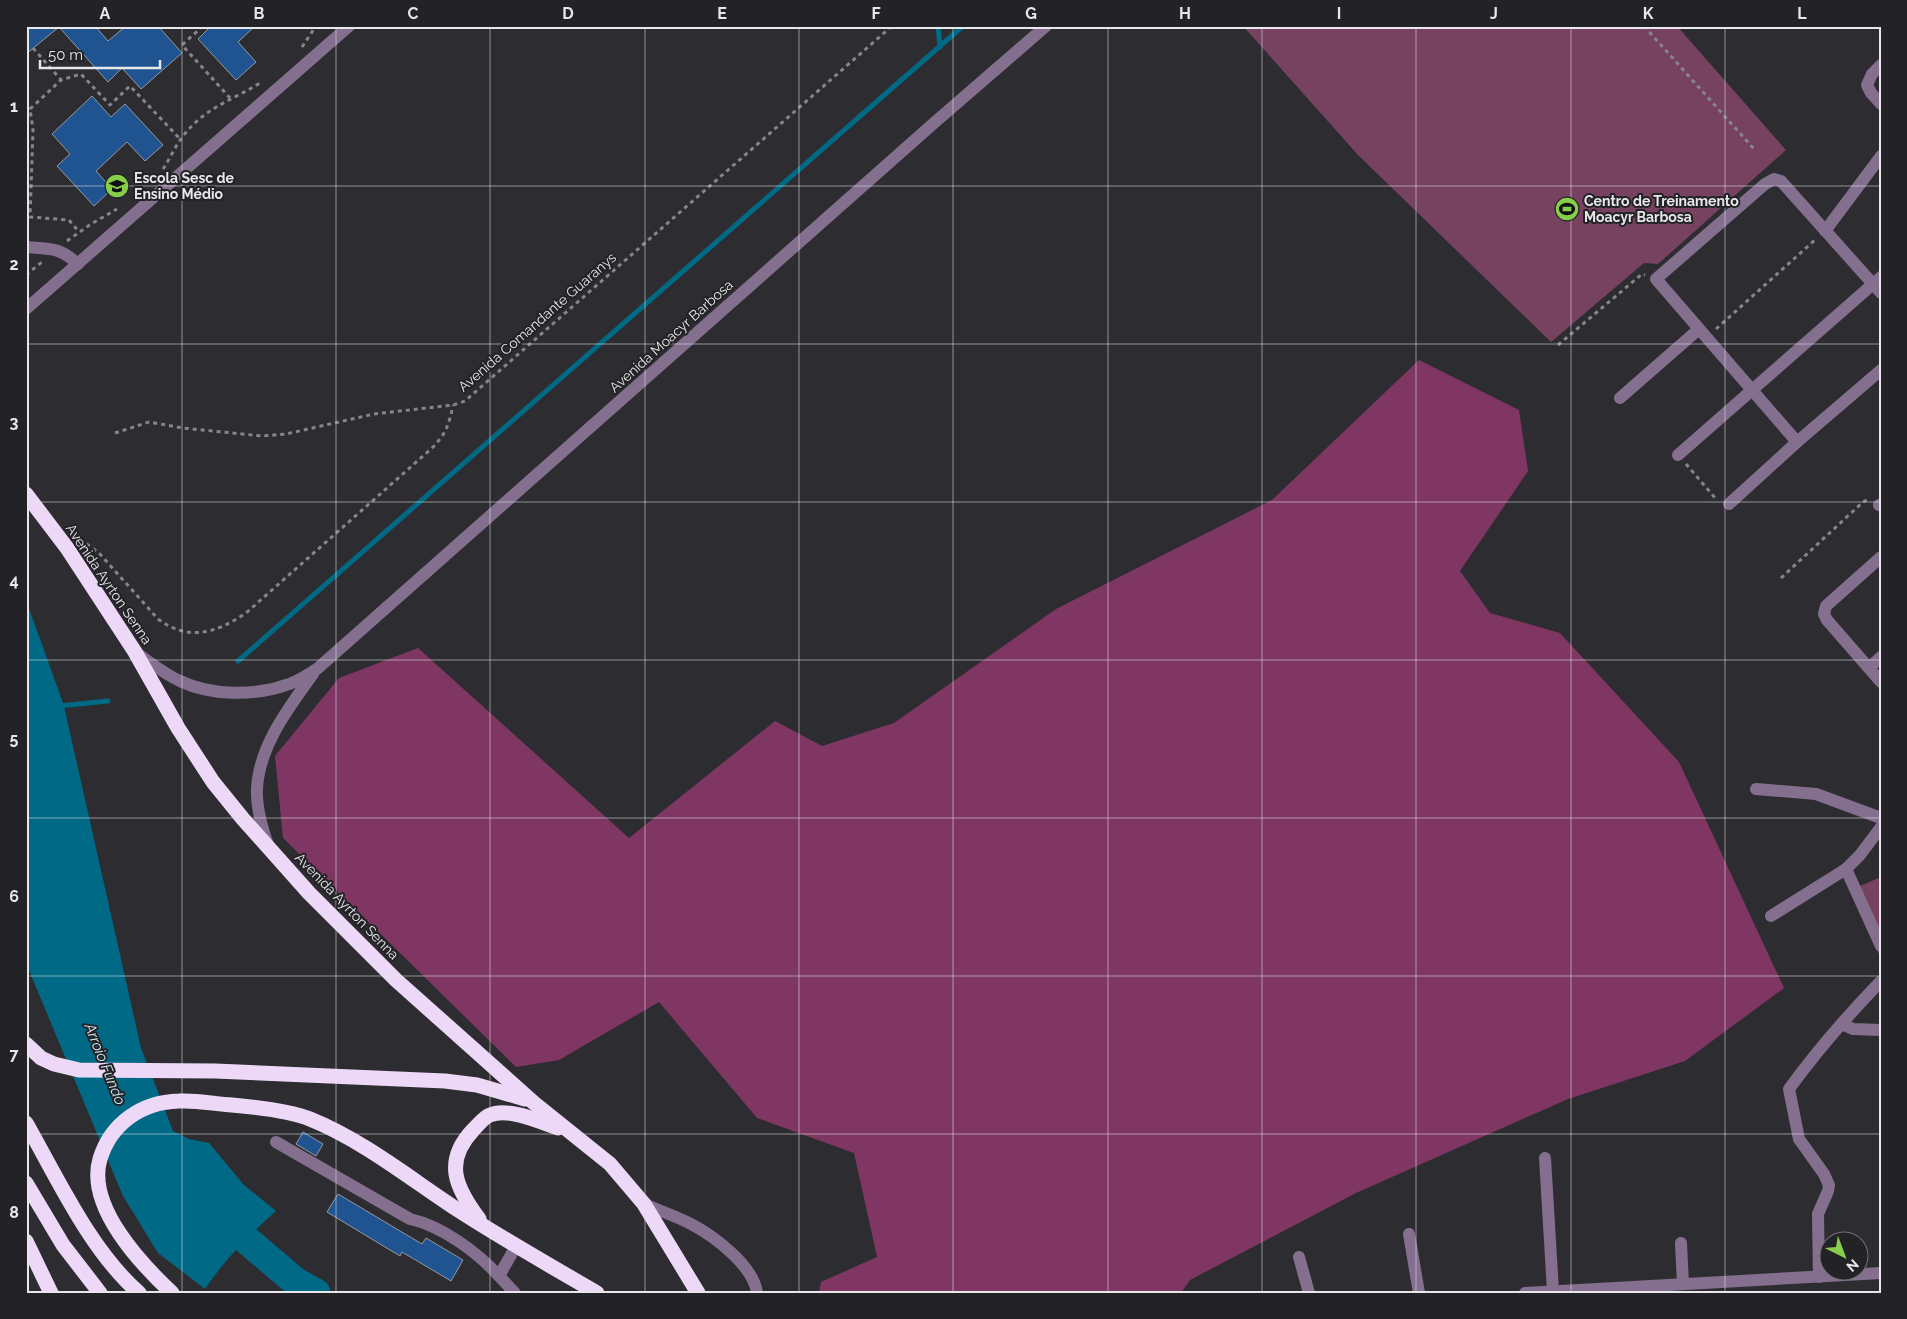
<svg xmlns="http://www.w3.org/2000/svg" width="1907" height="1319" font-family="Raleway,sans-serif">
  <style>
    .green { fill: #774160 }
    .forest { fill: #7f3662 }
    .water { fill: #006a86 }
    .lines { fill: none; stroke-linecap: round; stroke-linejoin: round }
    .stream { stroke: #006a86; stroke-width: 5 }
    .river { stroke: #006a86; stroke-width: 29 }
    .building { fill: #1f5491; stroke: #95999d }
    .path { stroke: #86868a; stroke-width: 3; stroke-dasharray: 4 4; stroke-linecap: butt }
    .minor { stroke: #846f8e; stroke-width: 12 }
    .highway { stroke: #edd8f7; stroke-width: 15 }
    .grid { fill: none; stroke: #e8e8eb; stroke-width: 1; stroke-opacity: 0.55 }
    .labels { text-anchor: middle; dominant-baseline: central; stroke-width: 4; stroke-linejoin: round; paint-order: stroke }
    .poi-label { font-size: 14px; font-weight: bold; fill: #e8e8eb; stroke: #232327; text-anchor: start }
    .street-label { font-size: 14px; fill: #e8e8eb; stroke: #232327 }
    .water-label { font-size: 15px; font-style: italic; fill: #d1e9f3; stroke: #232327 }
    .neatline { fill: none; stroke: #e8e8eb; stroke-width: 2 }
    .grid-label { font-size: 16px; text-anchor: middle; font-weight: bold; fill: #e8e8eb }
  </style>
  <rect width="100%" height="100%" fill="#2d2d31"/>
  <!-- green -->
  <g class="green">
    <path d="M1243,26H1677L1786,150L1658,264L1644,263L1551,342L1358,155Z"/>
    <path d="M1881,877V959L1851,890Z"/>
  </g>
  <!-- forest -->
  <path class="forest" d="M1419,360L1519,410L1528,471L1460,571L1490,613L1560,633L1679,762L1784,988L1685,1061L1568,1099L1356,1193L1190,1280L1181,1293H819L821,1282L877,1257L854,1153L757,1118L659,1002L559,1060L516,1067L283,838L275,756L339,678L418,648L629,838L775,721L822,746L894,723L1056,609L1272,500Z"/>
  <!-- water -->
  <path class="water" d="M26,600L64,706L141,1048L173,1131L189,1139L209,1143L243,1184L276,1211C247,1237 227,1257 205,1289L158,1253L123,1196L26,963Z"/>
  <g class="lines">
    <!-- stream -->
    <g class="stream">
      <path d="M938,26L940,47"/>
      <path d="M238,661L963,26"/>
      <path d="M59,706L108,701"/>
    </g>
    <!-- river -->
    <path class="river" d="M216,1214L296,1282L316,1293"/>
  </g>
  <!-- building -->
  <g class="building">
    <path d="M26,26H95L108,41L126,26H158L182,53L141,89L122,68L108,82L59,27L26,54Z"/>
    <path d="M211,26H255L238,42L256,62L236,80L198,39Z"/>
    <path d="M92,96L111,117L125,104L163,145L145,161L127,142L96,171L112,189L94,206L57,166L70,154L52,134Z"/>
    <path d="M303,1132L323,1144L316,1156L296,1144Z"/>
    <path d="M338,1194L422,1244L426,1238L463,1260L451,1281L402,1252L400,1256L327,1212Z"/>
  </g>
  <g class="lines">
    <!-- path -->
    <g class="path">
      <path d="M203,26L182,45L230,98"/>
      <path d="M1644,26L1754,149"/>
      <path d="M302,47L316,26"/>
      <path d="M33,48L61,80"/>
      <path d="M26,107L30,109L33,130L30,217L69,220L79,232"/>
      <path d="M30,109L61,80L81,74L110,105L130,86L181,140"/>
      <path d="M163,169C170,159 175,146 183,136C206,107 231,101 260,83"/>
      <path d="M67,241L91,224L117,209"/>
      <path d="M26,275L42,262"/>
      <path d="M1716,329L1816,239"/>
      <path d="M1558,345L1642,274L1645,275"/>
      <path d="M115,433L149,422L183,428L262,436L286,434L374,414L453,405L465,401L892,26"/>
      <path d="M1686,464L1716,499"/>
      <path d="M80,539L99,553L158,619C189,642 216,633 246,613L431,449C446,434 449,425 453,405"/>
      <path d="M1781,578L1863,502L1867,500"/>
    </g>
    <!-- minor -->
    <g class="minor">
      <path d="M1881,65L1872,74L1867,85L1871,93L1881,104"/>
      <path d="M1825,231L1881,156"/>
      <path d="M26,247C51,249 59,247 78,264"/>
      <path d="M26,309L349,26"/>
      <path d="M1620,398L1699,329"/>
      <path d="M1797,442L1656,279L1765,184L1774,179L1781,181L1881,293"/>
      <path d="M1678,455L1881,277"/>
      <path d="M1729,504L1797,442L1881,370"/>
      <path d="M1879,505L1881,506"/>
      <path d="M1881,557L1826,606L1824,614L1827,620L1881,682"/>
      <path d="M135,652C150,662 164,674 180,681C211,696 255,696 286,685C297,682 307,675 317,669L934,123L1046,26"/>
      <path d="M1869,668L1881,657"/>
      <path d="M1756,789L1816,794L1881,818"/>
      <path d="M268,845C262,828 256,808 257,789C259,746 289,707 313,674"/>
      <path d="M1846,869L1881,946"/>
      <path d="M1771,916L1846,869L1860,855L1881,827"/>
      <path d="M1842,1024L1853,1029L1881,1030"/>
      <path d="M276,1142L410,1219C442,1226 477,1252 499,1276"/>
      <path d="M1545,1158L1553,1291"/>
      <path d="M644,1204C660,1211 676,1216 691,1224C714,1236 754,1266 757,1293"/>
      <path d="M1409,1234L1419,1293"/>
      <path d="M1681,1243L1683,1284"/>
      <path d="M1299,1257L1309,1293"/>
      <path d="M1819,1277L1818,1214L1828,1191L1829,1185L1824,1174L1799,1139L1789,1089C1816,1052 1849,1014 1881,981"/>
      <path d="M515,1293L499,1276L516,1246"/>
      <path d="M1525,1293L1881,1273"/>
    </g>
    <!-- highway -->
    <g class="highway">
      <path d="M26,494L67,548L135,652L178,728L213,782L243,819L309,893L396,980L534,1103L610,1164L644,1204L698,1293"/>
      <path d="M26,1044L41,1058L54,1064L79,1070L215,1071L445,1081L477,1085L525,1099"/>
      <path d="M26,1123C58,1179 90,1250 139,1293"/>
      <path d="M26,1183L63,1245L100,1293"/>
      <path d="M479,1219C456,1188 443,1162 473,1130C478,1125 484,1117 490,1115C508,1107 541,1122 558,1128"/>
      <path d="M26,1241L51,1293"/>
      <path d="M172,1293C141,1264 86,1206 100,1159C111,1123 142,1102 179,1101C197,1100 215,1104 232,1105C254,1107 290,1111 310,1119C362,1140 408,1177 455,1208C501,1238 549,1265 597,1293"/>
    </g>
  </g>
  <!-- grid -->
  <path class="grid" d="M182,26V1293M336,26V1293M490,26V1293M645,26V1293M799,26V1293M953,26V1293M1108,26V1293M1262,26V1293M1416,26V1293M1571,26V1293M1725,26V1293M26,186H1881M26,344H1881M26,502H1881M26,660H1881M26,818H1881M26,976H1881M26,1134H1881"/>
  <!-- icons -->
  <defs>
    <g id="school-disc" transform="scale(1.25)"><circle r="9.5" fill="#87cf4a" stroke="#232327"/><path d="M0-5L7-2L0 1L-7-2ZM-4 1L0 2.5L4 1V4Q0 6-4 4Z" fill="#111"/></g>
    <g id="stadium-disc" transform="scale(1.25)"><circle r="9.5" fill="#87cf4a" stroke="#232327"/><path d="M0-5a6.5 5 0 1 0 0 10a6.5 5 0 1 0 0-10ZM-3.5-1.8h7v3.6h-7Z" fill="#111"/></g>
  </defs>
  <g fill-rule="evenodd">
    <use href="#school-disc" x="117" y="186"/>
    <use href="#stadium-disc" x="1567" y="209"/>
  </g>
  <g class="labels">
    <!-- poi labels -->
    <g class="poi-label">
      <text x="134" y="178">Escola Sesc de<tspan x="134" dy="16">Ensino Médio</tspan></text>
      <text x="1584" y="201">Centro de Treinamento<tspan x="1584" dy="16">Moacyr Barbosa</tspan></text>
    </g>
    <!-- street labels -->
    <g class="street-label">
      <text transform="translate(537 322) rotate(-41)">Avenida Comandante Guaranys</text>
      <text transform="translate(671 336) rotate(-42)">Avenida Moacyr Barbosa</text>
      <text transform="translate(109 584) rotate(56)">Avenida Ayrton Senna</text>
      <text transform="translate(347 906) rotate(46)">Avenida Ayrton Senna</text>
    </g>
    <!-- water labels -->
    <g class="water-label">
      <text transform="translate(105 1064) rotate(68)">Arroio Fundo</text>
    </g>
  </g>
  <!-- border -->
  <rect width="1907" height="1319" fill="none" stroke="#232327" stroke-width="55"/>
  <!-- north arrow -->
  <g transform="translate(1844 1256) rotate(138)"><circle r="24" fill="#232327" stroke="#727275"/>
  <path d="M0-4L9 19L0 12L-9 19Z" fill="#87cf4a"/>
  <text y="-8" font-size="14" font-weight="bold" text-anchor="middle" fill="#e8e8eb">N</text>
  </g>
  <!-- scale -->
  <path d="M40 60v8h120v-8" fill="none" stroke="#e8e8eb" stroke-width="2.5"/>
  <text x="48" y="60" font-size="15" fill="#e8e8eb" stroke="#232327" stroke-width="4" paint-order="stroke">50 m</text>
  <rect x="28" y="28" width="1852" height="1264" class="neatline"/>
  <g class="grid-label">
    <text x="105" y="19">A</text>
    <text x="259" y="19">B</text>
    <text x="413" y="19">C</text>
    <text x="568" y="19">D</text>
    <text x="722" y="19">E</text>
    <text x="876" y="19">F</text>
    <text x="1031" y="19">G</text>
    <text x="1185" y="19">H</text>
    <text x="1339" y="19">I</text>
    <text x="1494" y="19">J</text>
    <text x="1648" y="19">K</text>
    <text x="1802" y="19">L</text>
    <text x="14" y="112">1</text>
    <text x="14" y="270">2</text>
    <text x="14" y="428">3</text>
    <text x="14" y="586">4</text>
    <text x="14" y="744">5</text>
    <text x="14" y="902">6</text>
    <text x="14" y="1060">7</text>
    <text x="14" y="1218">8</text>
  </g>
</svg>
